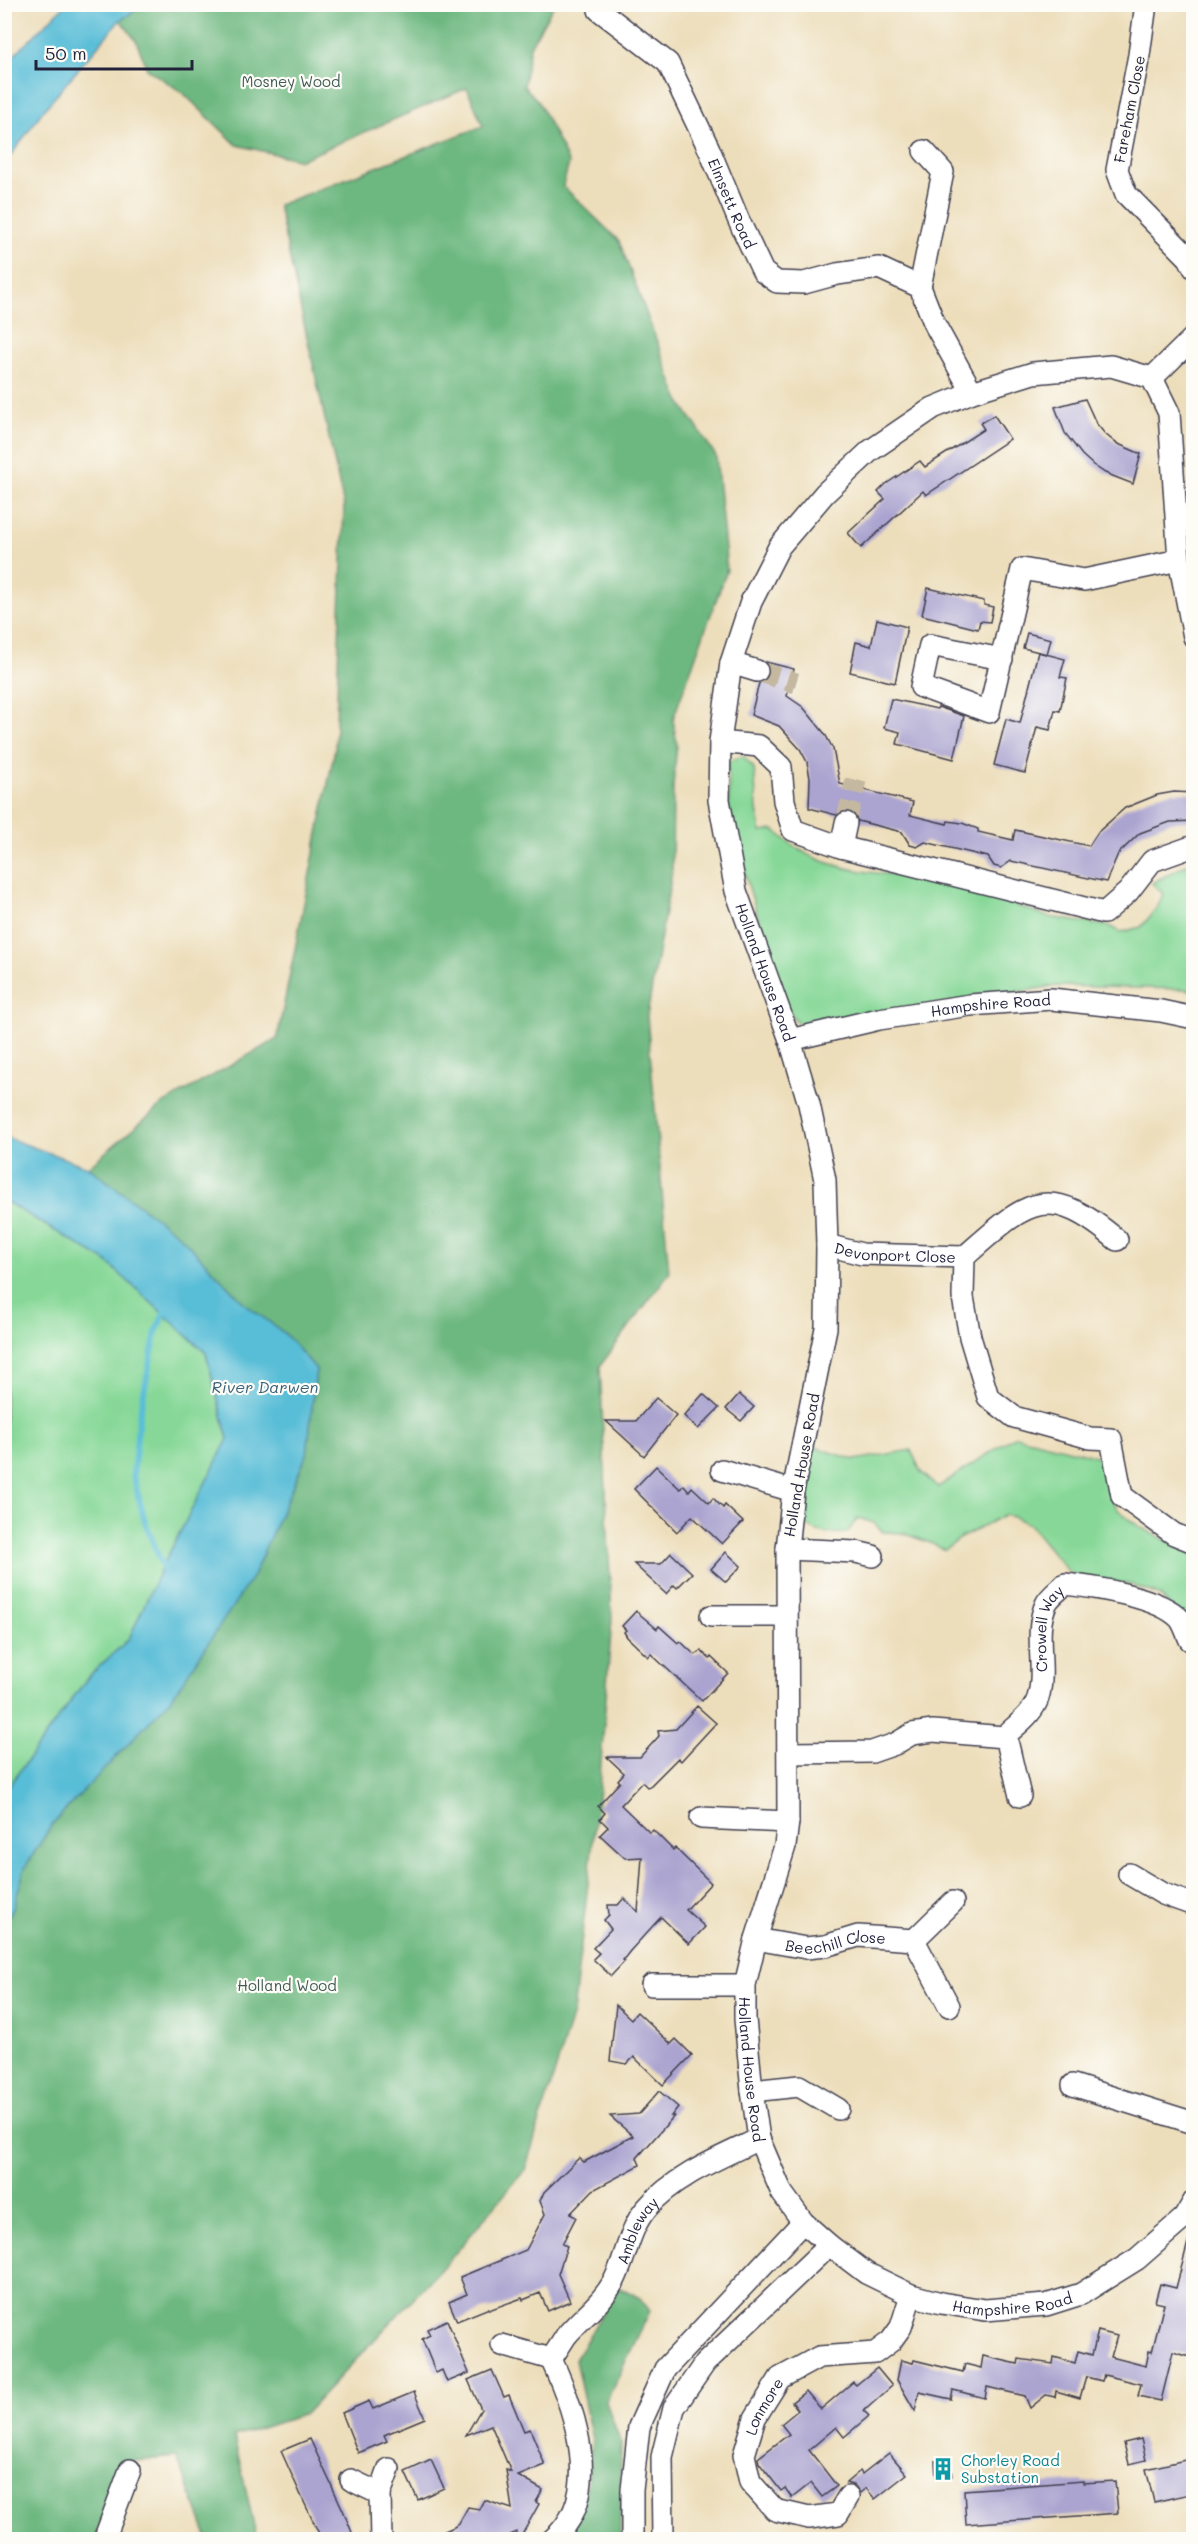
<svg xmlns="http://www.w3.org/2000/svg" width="1198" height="2544" font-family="Mali,sans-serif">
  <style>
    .green { fill: #87d898; stroke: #547d6a; stroke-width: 1.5 }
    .forest { fill: #6db880; stroke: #486d5e; stroke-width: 1.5 }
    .water { fill: #59bdd7; stroke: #3e7089; stroke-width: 1.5 }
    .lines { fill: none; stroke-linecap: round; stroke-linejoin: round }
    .stream { stroke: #59bdd7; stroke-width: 6 }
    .building { fill: #aba4d0 }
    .minor-tunnel { stroke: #c4b8a1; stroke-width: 21; stroke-dasharray: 21 10; stroke-linecap: butt }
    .minor-casing { stroke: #403e4e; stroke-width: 24 }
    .minor { stroke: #fff; stroke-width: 21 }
    .labels { text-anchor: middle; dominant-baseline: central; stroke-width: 4.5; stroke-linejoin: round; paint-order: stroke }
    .park-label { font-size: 15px; fill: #405957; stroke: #fdfcf7 }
    .street-label { font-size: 15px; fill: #22223b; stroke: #fdfcf7 }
    .culture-label { font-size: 15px; fill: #0d838f; stroke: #fdfcf7; text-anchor: start }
    .water-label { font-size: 16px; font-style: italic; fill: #386079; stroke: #fdfcf7 }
  </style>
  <rect width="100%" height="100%" fill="#fdfcf7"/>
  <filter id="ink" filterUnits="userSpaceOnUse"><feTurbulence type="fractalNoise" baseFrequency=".0167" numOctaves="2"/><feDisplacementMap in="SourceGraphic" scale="12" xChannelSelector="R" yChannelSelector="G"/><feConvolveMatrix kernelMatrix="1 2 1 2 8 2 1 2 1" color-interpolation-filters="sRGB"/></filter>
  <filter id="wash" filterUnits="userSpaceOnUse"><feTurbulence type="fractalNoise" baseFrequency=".008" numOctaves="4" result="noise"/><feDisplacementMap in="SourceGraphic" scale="24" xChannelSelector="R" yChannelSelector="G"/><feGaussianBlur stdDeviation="1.35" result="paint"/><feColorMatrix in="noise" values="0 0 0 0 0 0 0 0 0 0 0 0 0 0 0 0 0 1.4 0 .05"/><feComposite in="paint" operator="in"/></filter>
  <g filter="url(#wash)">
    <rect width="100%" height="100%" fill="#eddebb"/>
    <!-- green -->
    <g class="green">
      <path d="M743,756L754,768L757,810L761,832L774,830C783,837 791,845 800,850C843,876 899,875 948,876L958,885L1049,917L1108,926L1121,932L1141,927L1157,908L1163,894L1152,883L1193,861V991L1184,989L1055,986L874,1014L820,1025L799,1024L784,1006L745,874L729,807L728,761Z"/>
      <path d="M5,1201L106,1261L206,1353L228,1439L157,1577L129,1639L89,1676L5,1791Z"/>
      <path d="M1015,1436L1100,1457C1104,1472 1107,1493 1116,1507C1130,1526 1172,1543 1193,1552V1629L1159,1595L1129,1584L1077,1577L1066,1569L1029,1524L1013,1517L1004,1515L961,1538L945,1550L928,1542L902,1533L883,1532L874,1523L858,1518L847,1533C776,1538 802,1493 812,1446L855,1460L911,1450L921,1472L938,1487Z"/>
    </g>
    <!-- forest -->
    <g class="forest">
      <path d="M145,4L554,5L530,46L524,86L538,101L569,163L563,186L619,241L679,400L716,456L727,570L673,719L677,745L673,786L672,872L647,1016L669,1273L600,1366L612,1619L599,1789L573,2013L525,2170L453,2256L305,2414L234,2437L257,2539H208L177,2457L124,2462L95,2539L5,2540L4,2381L8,2346L4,2327L5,1922L13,1909L25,1867L53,1823L98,1774L253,1576L307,1454L316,1369L284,1333L245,1304L180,1236L88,1167L164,1103L277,1039L335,748L344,506L278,205L483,126L467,88L300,160L237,145L183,93L147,69L136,40L120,20Z"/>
      <path d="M618,2286L640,2298L650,2311L606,2402L621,2443L620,2539L566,2540L569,2537L586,2490L592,2439L575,2360Z"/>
    </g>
    <!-- water -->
    <g class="water">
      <path d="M65,5H145L120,20L42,112L5,164V64Z"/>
      <path d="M5,1137L88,1167L180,1236L245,1304L284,1333L316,1369L307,1454L253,1576L171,1699L53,1823L25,1867L13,1909L5,1922V1791L89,1676L129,1639L157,1577L228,1439L206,1353L106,1261L5,1201Z"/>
    </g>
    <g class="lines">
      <!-- stream -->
      <path class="stream" d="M165,1573L145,1522L133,1475L139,1417L156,1332L166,1308"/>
    </g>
    <g id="blocks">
      <!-- building -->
      <g class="building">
        <path d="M1085,399L1096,423L1105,434L1116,443L1141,454L1133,484L1105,473L1093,465L1082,455L1065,433L1055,407Z"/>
        <path d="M994,415L1010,439L926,495L923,491L861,548L848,533L885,499L878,492L886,484L920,461L925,467L984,429L980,423Z"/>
        <path d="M928,588L984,601V605L993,607L990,622L980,621L978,629L922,615Z"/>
        <path d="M877,619L907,627L895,683L850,672L856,642L871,646Z"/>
        <path d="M1027,633L1051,639L1047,654L1023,648Z"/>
        <path d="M1038,652L1065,659L1060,677L1067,678L1060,711L1055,710L1050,730L1037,727L1025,773L994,765L1006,719L1020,723Z"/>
        <path d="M766,662L794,669L787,696L803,707L825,734L833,749L840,784L913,802L910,815L947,824L948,821L962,823L978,829V832L1013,840L1015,830L1089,846L1098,832L1125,808L1157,795L1174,792L1194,793V821L1170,822L1140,833L1118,854L1106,882L1011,861L1001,868L994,866L988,857L925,842L917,847L910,845L902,832L858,821L855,814L849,811H841L836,815L809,808L810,778L807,762L800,749L779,726L751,715L759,683L765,681L769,674Z"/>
        <path d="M891,699L937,709L938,707L964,716L954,759L897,744L900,732L884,728Z"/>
        <path d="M703,1394L719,1408L698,1429L684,1416Z"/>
        <path d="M739,1394L754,1407L741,1421L726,1409Z"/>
        <path d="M656,1398L676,1415L644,1456L606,1421H636Z"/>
        <path d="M656,1466L680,1489L684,1485L689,1491L692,1487L709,1503L713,1498L723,1508L725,1505L743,1522L722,1544L692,1516L677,1532L634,1489Z"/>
        <path d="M726,1552L741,1566L726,1582L711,1569Z"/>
        <path d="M671,1553L692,1573L677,1588L674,1585L666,1594L634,1564H661Z"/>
        <path d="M636,1611L657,1629L659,1626L678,1643L680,1641L695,1655L701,1651L710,1659L711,1657L728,1673L702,1701L651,1654L648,1657L627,1637L624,1632L626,1630L622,1626Z"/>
        <path d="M697,1706L716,1723L681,1761L678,1758L650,1786L647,1787L642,1782L621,1805L650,1833L653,1830L673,1850L675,1848L711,1883L686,1910L705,1927L689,1944L661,1917L630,1951L623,1960L625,1961L611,1976L593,1959L599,1953L593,1948L611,1929L604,1920L609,1915L608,1905H618L624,1898L638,1912L642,1857L625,1858L600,1835L608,1827L600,1819L605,1813L598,1806L620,1782L618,1780L624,1773L607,1757H640L659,1736L658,1731L676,1729Z"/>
        <path d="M616,2005L631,2019L637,2012L671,2044L676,2039L692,2055L663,2085L634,2057L627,2064L610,2061Z"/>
        <path d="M659,2091L678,2107L671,2116H674L637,2158L640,2165L593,2190L570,2214L576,2217L562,2244L567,2246L558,2274L570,2301L548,2311L540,2293L523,2300L522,2298L489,2310V2308L457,2321L449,2302L467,2294L460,2277L526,2250L545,2214L540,2201L544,2192L579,2158L584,2162L633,2136L610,2116L639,2114Z"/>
        <path d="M1188,2242L1194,2243V2358L1173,2352L1161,2401L1138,2396L1141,2384L1104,2375L1102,2381L1086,2377L1080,2398L1056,2391L1055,2397L1046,2395L1030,2408L1025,2396L987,2387L985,2398L953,2390L951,2399L919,2392L915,2411L897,2380L901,2360L913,2363L914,2360L963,2372L965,2364L981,2368L983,2356L1018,2364L1019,2359L1053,2364L1054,2357L1075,2363L1078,2351L1092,2355L1098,2331L1117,2336L1111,2357L1146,2366L1149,2351L1152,2352L1164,2304L1155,2302L1160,2284L1176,2288Z"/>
        <path d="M447,2320L469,2373L447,2382L442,2370L436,2373L422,2339L430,2335L427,2329Z"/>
        <path d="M877,2368L892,2386L864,2411L869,2416L844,2437L836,2427L809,2450L837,2486L822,2497L811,2483L792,2498L785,2488L781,2491L759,2463L758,2458L789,2434L781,2424L798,2410L792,2402L806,2391L821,2409L853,2382L856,2385Z"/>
        <path d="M492,2370L504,2397L509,2395L524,2431L530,2429L545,2465L518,2476L543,2490L536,2502L539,2504L519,2540H517L516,2532L498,2540H424L454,2527L459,2523L468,2507L479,2509L484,2500L512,2509L506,2470L511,2472L491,2425L466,2435L481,2409L468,2380Z"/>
        <path d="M414,2392L425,2418L384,2435L387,2441L358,2453L342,2413L369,2401L373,2409Z"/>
        <path d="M310,2439L343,2510L355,2540H322L304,2502L281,2451Z"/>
        <path d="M1141,2439L1146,2460L1129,2464L1124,2443Z"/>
        <path d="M889,2453L907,2474L875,2499L866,2488L860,2493L855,2486L846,2483L860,2471L862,2474Z"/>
        <path d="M1194,2458V2493L1154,2502L1146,2469Z"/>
        <path d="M431,2460L444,2488L418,2500L405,2472Z"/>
        <path d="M950,2460L952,2476L936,2478L935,2461Z"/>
        <path d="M1083,2481V2483L1115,2481L1118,2513L966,2524L964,2490Z"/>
      </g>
    </g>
  </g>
  <g filter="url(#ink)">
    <use href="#blocks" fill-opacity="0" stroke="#403e4e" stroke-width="1.5"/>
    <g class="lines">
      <!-- minor-tunnel -->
      <g class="minor-tunnel">
        <path d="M757,671L796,683"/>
        <path d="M846,823L856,780"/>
      </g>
      <!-- minor casing -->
      <g class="minor-casing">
        <g id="minor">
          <path id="s1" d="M604,4L599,10L668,63L709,149L739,221L763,272L777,282L804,283L837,274L879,268L920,287L935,325L972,392"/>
          <path d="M1146,4L1139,55L1117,170L1126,194L1189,258L1194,268"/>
          <path d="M920,287L943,172L924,151"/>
          <path d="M1152,378L1194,337"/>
          <path id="s2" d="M1194,637L1179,560L1169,413L1152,378L1111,366L1033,373L972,392L933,408L870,451L825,493L779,547L751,602L731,663L720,742L719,800L736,891L790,1040L809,1104L825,1180L827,1245L826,1328L793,1491L787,1549L788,1822L785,1846L756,1939L745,1985V2019L752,2091L759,2139L782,2193L803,2222L829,2245L866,2273L911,2295L941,2303L985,2310L1046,2305L1081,2294L1137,2259L1184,2218L1194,2201"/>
          <path d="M1002,659L930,645L921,687L989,712L1022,569L1084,580L1179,560"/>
          <path d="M731,663L757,671"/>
          <path d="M720,742L759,746L781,767L784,801L793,830L841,847L1104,913L1128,892L1152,861L1194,846"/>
          <path d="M841,847L846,823"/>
          <path id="s3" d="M790,1040L879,1019L970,1005L1051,999L1161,1011L1194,1018"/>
          <path id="s4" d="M827,1245L862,1254L964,1257L963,1297L970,1337L988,1397L1014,1417L1090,1438L1111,1439L1122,1496L1174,1534L1194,1542"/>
          <path d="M964,1257C1026,1203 1045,1179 1117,1240"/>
          <path d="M722,1470L793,1491"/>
          <path d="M787,1549L856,1552L873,1556"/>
          <path d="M711,1616H786"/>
          <path id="s5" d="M1004,1737C1015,1726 1033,1714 1038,1698C1047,1668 1033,1633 1046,1604C1049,1597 1059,1590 1065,1584C1094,1587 1160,1597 1180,1619C1184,1624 1187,1634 1190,1640"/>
          <path d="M789,1753L872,1752L895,1744L912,1734L933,1731L1004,1737L1008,1745L1020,1796"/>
          <path d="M701,1818L788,1822"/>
          <path d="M1129,1874L1163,1894L1194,1905"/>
          <path id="s6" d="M756,1939L806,1948L825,1946L858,1936L914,1940L949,2006"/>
          <path d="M914,1940L953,1902"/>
          <path d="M652,1985H745"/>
          <path d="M1073,2085L1194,2123"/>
          <path d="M752,2091L799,2086L838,2109"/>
          <path d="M502,2345L551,2359"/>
          <path d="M351,2480L380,2494L389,2469"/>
          <path d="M380,2494L381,2540"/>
          <path id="s7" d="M848,2497L838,2514L809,2518L775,2510L750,2482L744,2455L755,2418L780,2378L819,2357L875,2353L891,2341L901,2327L911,2295"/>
          <path d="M104,2540L130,2470"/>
          <path id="s8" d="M552,2540C605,2496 575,2410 551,2359C556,2352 561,2344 566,2336C582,2317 602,2303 614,2281C626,2258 629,2229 646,2209C674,2176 721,2157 759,2139"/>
          <path d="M632,2540V2490L639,2427L665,2369L803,2222"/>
          <path d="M663,2540L662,2457L674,2408L705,2363L829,2245"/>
        </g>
      </g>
      <!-- minor -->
      <use href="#minor" class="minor"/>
    </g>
  </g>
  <!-- icons -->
  <defs>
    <g id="building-bare" transform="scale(1.8)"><path d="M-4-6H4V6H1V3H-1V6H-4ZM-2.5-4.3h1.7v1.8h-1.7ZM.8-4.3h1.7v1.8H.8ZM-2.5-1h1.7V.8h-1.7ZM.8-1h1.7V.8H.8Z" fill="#0f9aa8" stroke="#fdfcf7" stroke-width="2.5" paint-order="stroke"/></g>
  </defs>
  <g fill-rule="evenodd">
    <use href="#building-bare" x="943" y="2469"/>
  </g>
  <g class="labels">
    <!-- park labels -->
    <g class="park-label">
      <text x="291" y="81">Mosney Wood</text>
      <text x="287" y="1985">Holland Wood</text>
    </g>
    <!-- street labels -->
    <g class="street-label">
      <text transform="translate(1129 109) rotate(-79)">Fareham Close</text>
      <text stroke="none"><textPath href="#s1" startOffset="249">Elmsett Road</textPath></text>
      <text stroke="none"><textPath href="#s2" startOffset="1143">Holland House Road</textPath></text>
      <text stroke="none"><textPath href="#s3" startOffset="204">Hampshire Road</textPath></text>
      <text stroke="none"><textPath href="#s4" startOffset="69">Devonport Close</textPath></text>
      <text transform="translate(801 1465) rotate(-80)">Holland House Road</text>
      <text stroke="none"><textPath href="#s5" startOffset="124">Crowell Way</textPath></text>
      <text stroke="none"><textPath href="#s6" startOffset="81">Beechill Close</textPath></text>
      <text stroke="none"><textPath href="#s2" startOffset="2259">Holland House Road</textPath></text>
      <text stroke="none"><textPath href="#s8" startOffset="351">Ambleway</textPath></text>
      <text stroke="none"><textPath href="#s2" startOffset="2658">Hampshire Road</textPath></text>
      <text stroke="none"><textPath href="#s7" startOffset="202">Lonmore</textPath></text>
    </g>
    <!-- culture labels -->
    <g class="culture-label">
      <text x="961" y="2460">Chorley Road<tspan x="961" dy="17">Substation</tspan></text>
    </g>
    <!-- water labels -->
    <g class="water-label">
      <text x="265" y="1386">River Darwen</text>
    </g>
  </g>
  <!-- margin -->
  <rect width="1198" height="2544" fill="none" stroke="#fdfcf7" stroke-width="24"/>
  <!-- scale -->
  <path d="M36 60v9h156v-9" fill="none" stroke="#22223b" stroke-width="3"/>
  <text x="45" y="60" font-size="18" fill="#22223b" stroke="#fdfcf7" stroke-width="4.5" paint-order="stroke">50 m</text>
</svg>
